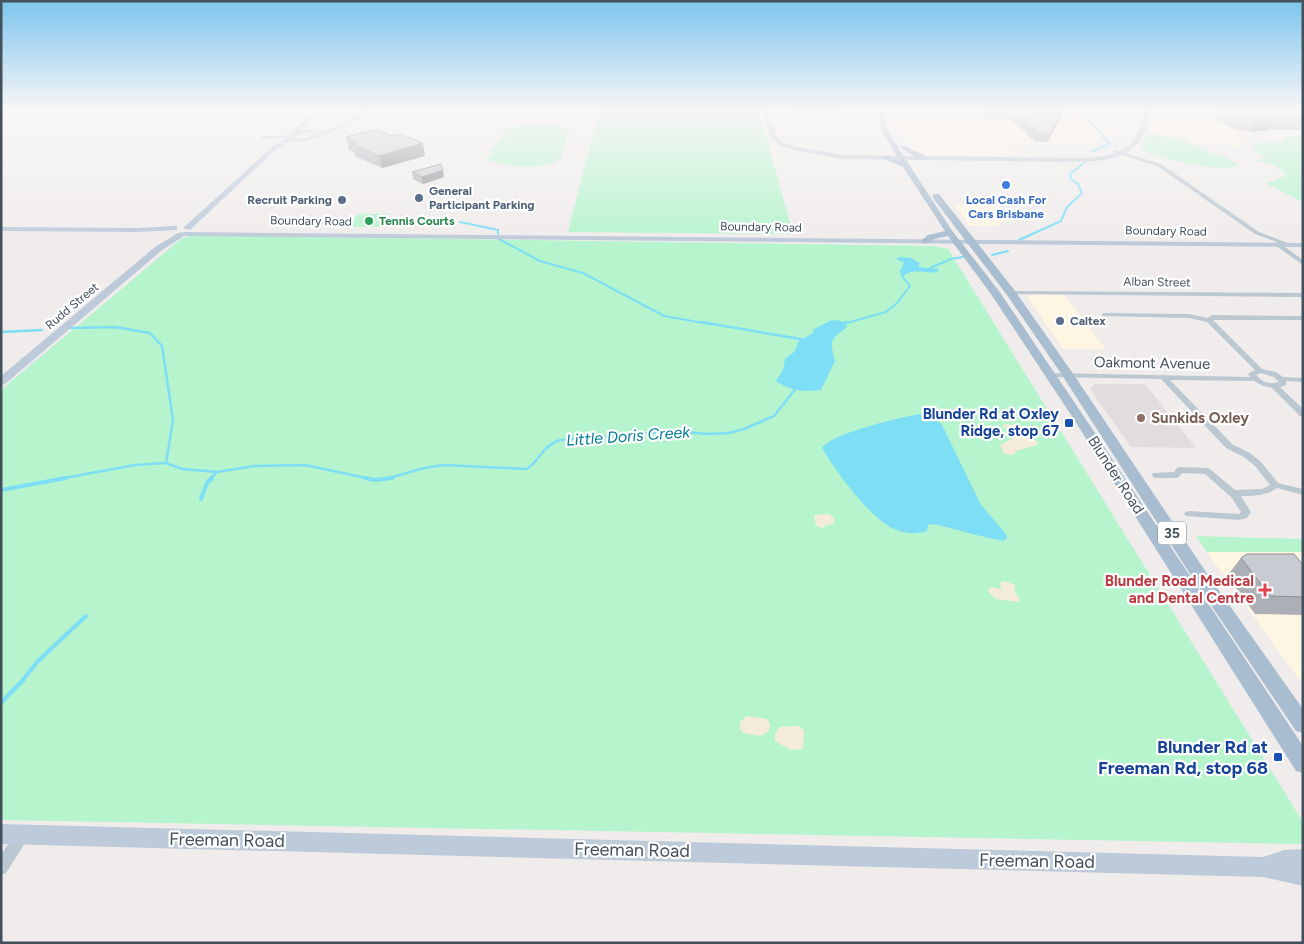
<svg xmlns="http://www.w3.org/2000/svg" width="1304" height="944" font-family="Figtree,sans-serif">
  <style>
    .commercial { fill: #fef6e3 }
    .education { fill: #e1ddde }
    .green { fill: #b5f4cc }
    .sand { fill: #f4ebdb }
    .water { fill: #7ddef6 }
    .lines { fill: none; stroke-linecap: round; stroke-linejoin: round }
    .stream-far3 { stroke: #7ddef6; stroke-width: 2 }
    .stream-far2 { stroke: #7ddef6; stroke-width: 2.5 }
    .stream-far1 { stroke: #7ddef6; stroke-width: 4 }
    .stream { stroke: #7ddef6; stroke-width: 4.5 }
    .street { fill: #bbc8d1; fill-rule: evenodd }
    .secondary { fill: #bdcad9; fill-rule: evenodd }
    .primary { fill: #a9bdd0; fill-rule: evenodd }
    .wall { fill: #acafb5 }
    .shaded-wall { fill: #8c8f93 }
    .building { fill: #c8ccd2; stroke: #8c8f93 }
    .shop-dot { fill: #3f7fe0; stroke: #fff; stroke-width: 2 }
    .service-dot { fill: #5c6f8a; stroke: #fff; stroke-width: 2 }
    .leisure-dot { fill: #2e9e5b; stroke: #fff; stroke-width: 2 }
    .education-dot { fill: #8d6e63; stroke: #fff; stroke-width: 2 }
    .transit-dot { fill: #1a4fb4; stroke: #fff; stroke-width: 2 }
    .health-dot { fill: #e0444e; stroke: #fff; stroke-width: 2 }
    .labels { text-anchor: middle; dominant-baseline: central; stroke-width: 4.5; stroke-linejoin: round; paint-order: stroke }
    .far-service-label { font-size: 12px; font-weight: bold; fill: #4e5e75; stroke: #fff; text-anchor: start }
    .far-shop-label { font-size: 12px; font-weight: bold; fill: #366cbe; stroke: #fff }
    .far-street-label { font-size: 12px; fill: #43515c; stroke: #fff }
    .far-leisure-label { font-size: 12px; font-weight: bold; fill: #27864d; stroke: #fff; text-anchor: start }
    .shield { fill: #fff; stroke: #7b858d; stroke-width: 1 }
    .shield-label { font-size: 14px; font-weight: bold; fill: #43515c }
    .street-label { font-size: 15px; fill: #43515c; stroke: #fff }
    .transit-label { font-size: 15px; font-weight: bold; fill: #164399; stroke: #fff; text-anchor: end }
    .education-label { font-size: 15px; font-weight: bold; fill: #785e54; stroke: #fff; text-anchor: start }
    .health-label { font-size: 15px; font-weight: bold; fill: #be3a42; stroke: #fff; text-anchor: end }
    .water-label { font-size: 16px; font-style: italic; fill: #037c9a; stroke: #fff }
    .near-transit-label { font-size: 18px; font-weight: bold; fill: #164399; stroke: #fff; text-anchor: end }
    .near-street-label { font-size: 18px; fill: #43515c; stroke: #fff }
  </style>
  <rect width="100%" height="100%" fill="#f0ecec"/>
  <!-- commercial -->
  <g class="commercial">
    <path d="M775,111H861L866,119L777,118Z"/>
    <path d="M900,111H1084L1113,133L1079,146H1007L1015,156L930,155L915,151L898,123L897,117Z"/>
    <path d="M1164,111H1303V132L1262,131L1237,135L1242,148L1148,134L1155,116Z"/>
    <path d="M955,205L999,206L1010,219L995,226H969Z"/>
    <path d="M1031,295H1064L1106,349H1063L1027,297Z"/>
    <path d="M1207,552H1303V685Z"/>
  </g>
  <!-- education -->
  <path class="education" d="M1095,384H1145L1196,448L1131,447L1090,389Z"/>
  <!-- green -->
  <g class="green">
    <path d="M599,111H759L793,234L568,232Z"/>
    <path d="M532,124L553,125L569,130L560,160C537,171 511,167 487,160L505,128Z"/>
    <path d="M1148,134L1188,139L1183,142L1230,159L1238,166C1221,172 1171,161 1153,154C1148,152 1144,148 1140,145Z"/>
    <path d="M1303,135V202L1265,183L1275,181L1287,174L1276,166L1253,160L1266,159L1251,147C1260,139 1275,146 1286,141L1284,137Z"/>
    <path d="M358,214H389L380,227H348Z"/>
    <path d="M192,235L932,246L948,249L1303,822V844L1,820V390L181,239Z"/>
    <path d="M1196,536L1303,539V552H1207Z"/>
  </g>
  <!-- sand -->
  <g class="sand">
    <path d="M1007,424L1024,427L1028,432V436L1037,441L1038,445L1016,451L1014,455L1004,454L1000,445L1012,439L1009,435L1013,433L1012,430L1003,427V425Z"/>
    <path d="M829,514L834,518V524L826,525L824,528L816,526L814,515Z"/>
    <path d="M1005,581L1015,585V593L1020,599L1018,602L996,599L990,594L988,590L990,587L1001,589L1000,583Z"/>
    <path d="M747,716L767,719L770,724L769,731L760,736L743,733L740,729V722Z"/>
    <path d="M799,726L804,731L803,749L791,750L775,741V734L780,727Z"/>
  </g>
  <!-- water -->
  <g class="water">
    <path d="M900,257L911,258L921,264L918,265L919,267L939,269L937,272C925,274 910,267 902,278L900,271L904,263L896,259Z"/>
    <path d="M838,320L845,323L847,327C829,341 830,340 835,361L821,390C803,392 791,391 776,381L783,370L785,359L794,352L799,341L813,333L814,329L830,321Z"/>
    <path d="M919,414L933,417L942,425L981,505L1007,535V538L1004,541C980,537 957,529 933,524L928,525L927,531C916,534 907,534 897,530C871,521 836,471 822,448C832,433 899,418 919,414Z"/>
  </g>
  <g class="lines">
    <!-- stream-far3 -->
    <g class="stream-far3">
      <path d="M1081,111L1110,144L1091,152"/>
      <path d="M460,222L498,230V234"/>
      <path d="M499,239L540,261L583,273L664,316L709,324"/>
      <path d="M1019,240L1061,221L1067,207L1082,193L1078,184L1071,179L1070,174L1085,162"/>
      <path d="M992,255L1008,251"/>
      <path d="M930,268L951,259L963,257"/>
      <path d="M843,324L886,312L897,303L910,286L902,276"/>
    </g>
    <!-- stream-far2 -->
    <g class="stream-far2">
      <path d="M701,322L806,340"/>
      <path d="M841,324L847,322"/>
      <path d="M71,328L115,327L150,333L162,346L173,420L166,463L182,469L217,472L255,466L305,465L371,479"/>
      <path d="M1,332L42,330"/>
      <path d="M59,479L135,465L166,463"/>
      <path d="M210,479L216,473"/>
      <path d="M386,479L424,468L443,465L527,469C541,459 542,446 560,440L676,431L708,434L729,433L744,429L774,416L797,387"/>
    </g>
    <!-- stream-far1 -->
    <g class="stream-far1">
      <path d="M365,478L375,480L392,478"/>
      <path d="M1,490L66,478"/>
      <path d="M201,499L207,483L212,478"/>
      <path d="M22,681L38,661L86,616"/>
    </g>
    <!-- stream -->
    <path class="stream" d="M1,703L23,680"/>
    <!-- street -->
    <g class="street">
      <path d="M316,111H321L295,134H291V132Z"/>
      <path d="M368,111H374L355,121L352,120Z"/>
      <path d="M262,136H288L290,137L288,138H260Z"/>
      <path d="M1115,150L1161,164L1259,232L1288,243V245L1281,244L1303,260V265L1275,245L1274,244L1277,242L1255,234L1157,166L1113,152Z"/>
      <path d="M1011,291L1303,293V297L1009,294V292Z"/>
      <path d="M1104,313L1189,314L1208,318L1212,315L1303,316V320H1213L1262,369L1276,372L1283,377L1303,378V382L1286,381V385L1280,387L1303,409V416H1300L1272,388L1263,386L1254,381L1170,380L1232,444L1250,453L1261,462L1278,483L1303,489V495L1277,488C1266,496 1253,496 1241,496L1251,512L1247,518L1239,520L1186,516L1184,514L1186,512L1189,511L1239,514L1241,512L1231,497L1205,474L1182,473L1179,477L1176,478H1156L1153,477L1152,475L1153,473L1174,472L1177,468L1180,467L1207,468L1210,469L1235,490L1262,489L1270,485L1255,466L1244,457L1226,448L1161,379L1050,377L1046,375L1050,373L1250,377L1248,374L1255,370L1207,322L1189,318L1102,316V314ZM1261,373L1274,377L1279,382C1270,385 1262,382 1256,375Z"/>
      <path d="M22,828L27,830L29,835L27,840L6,873L1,875V855L17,830Z"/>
    </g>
    <!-- secondary -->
    <g class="secondary">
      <path d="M361,111H368C353,125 310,146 290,141L275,150L190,230L183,228L271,148L286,138L289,133C301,127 309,130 321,131C330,131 353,118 361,111ZM308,132L317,133L303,139L292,137Z"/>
      <path d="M762,111H768L776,132L774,134L782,142L796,147L843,155L1068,158C1089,158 1119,159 1134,140C1140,132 1141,120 1146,111H1152C1147,121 1146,132 1140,140C1125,162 1091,162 1068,162L843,159L793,150L778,144L767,133L770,131Z"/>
      <path d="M174,226H177V230L138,232L1,231V227L138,228Z"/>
      <path d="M185,232L1303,243V247L184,236L161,251L5,384L1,385V376L155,247L178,233Z"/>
      <path d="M1,824L1263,857L1284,850L1303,849V886L1263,877L1,844Z"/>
    </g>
    <!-- primary -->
    <g class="primary">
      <path d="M879,111H885L886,128L901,152L953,232L999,291L1087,421L1303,746V773L1296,771L1075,421L991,294L948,236L934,239L925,244L921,241L928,235L945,231L903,167L882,158L886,156L899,160L880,128Z"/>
      <path d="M901,146H905L925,156L918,158L901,148Z"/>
      <path d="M933,194H939L1015,291L1074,375L1206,572L1303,709V733L1296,731L1194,580L1062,375L1007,295L933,198Z"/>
    </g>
  </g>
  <!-- wall -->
  <g class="wall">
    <path d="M789,111H844L843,116L796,115L790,113Z"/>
    <path d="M980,111H1062L1060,119L1047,142H1035L1011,119H987Z"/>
    <path d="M1218,111H1303V130H1268L1250,132L1234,129L1215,118Z"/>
    <path d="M346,137L425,156L382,168L355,156L354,152L349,150Z"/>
    <path d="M412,172L444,177L423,184L413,179Z"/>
    <path d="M1241,558L1303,565V615L1255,614L1227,576Z"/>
  </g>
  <!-- shaded-wall -->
  <g class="shaded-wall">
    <path d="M1062,111L1060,119L1047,142L1050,133Z"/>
    <path d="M1274,118L1268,130L1250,132L1256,120Z"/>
    <path d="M423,143L425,156L382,168L379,156Z"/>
    <path d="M443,170L444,177L423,184L422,177Z"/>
  </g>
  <!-- building -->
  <g class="building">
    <path d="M1015,111H1062L1050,133H1038Z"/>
    <path d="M1229,111H1303V118H1274L1256,120L1239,117Z"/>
    <path d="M377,129L392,136L400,134L423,143L379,156L352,144L357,143L346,137Z"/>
    <path d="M441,164L443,170L422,177L412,172Z"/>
    <path d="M1247,554H1294L1303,565V597L1270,596L1241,558Z"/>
  </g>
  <!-- sky -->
  <linearGradient id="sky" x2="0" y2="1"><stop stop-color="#7dc5ee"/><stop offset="0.45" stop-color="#f8f6f6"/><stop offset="1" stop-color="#f8f6f6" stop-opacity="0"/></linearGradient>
  <rect width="1304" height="244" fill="url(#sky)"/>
  <!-- markers -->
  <circle class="shop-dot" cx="1006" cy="185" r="5"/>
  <g class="service-dot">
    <circle cx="419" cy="198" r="5"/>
    <circle cx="342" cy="200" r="5"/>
    <circle cx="1060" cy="321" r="5"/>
  </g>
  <circle class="leisure-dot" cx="369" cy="221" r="5"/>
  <circle class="education-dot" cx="1141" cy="418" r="5"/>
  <g class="transit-dot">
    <rect x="1064" y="418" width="10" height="10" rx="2.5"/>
    <rect x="1273" y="752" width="10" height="10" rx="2.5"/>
  </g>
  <path class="health-dot" d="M1262.5 582.5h5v5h5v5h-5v5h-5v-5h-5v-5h5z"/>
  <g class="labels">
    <!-- far-service labels -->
    <g class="far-service-label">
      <text x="429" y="191">General<tspan x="429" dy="14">Participant Parking</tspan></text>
      <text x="332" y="200" text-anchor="end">Recruit Parking</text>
      <text x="1070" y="321">Caltex</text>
    </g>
    <!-- far-shop labels -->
    <g class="far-shop-label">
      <text x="1006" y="200">Local Cash For<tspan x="1006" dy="14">Cars Brisbane</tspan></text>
    </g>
    <!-- far-street labels -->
    <g class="far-street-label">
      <text transform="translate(311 221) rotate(1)">Boundary Road</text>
      <text transform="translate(761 227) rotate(1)">Boundary Road</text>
      <text transform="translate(1166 231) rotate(1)">Boundary Road</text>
      <text transform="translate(1157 282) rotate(1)">Alban Street</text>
      <text transform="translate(72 306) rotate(-40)">Rudd Street</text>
    </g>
    <!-- far-leisure labels -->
    <g class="far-leisure-label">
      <text x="379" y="221">Tennis Courts</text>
    </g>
    <!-- shield labels -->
    <rect class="shield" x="1158" y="521.5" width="28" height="23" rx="4"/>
    <g class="shield-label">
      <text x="1172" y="533">35</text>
    </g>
    <!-- street labels -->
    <g class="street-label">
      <text transform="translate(1152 363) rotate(1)">Oakmont Avenue</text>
      <text transform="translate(1116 475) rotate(57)">Blunder Road</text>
    </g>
    <!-- transit labels -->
    <g class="transit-label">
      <text x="1059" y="414">Blunder Rd at Oxley<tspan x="1059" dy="17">Ridge, stop 67</tspan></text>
    </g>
    <!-- education labels -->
    <g class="education-label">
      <text x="1151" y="418">Sunkids Oxley</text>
    </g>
    <!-- health labels -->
    <g class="health-label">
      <text x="1254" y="581">Blunder Road Medical<tspan x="1254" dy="17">and Dental Centre</tspan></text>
    </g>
    <!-- water labels -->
    <g class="water-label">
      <text transform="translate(628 436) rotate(-4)">Little Doris Creek</text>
    </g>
    <!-- near-transit labels -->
    <g class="near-transit-label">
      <text x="1268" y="747">Blunder Rd at<tspan x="1268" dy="21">Freeman Rd, stop 68</tspan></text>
    </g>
    <!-- near-street labels -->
    <g class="near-street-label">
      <text transform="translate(227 840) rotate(1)">Freeman Road</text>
      <text transform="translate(632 850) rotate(1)">Freeman Road</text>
      <text transform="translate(1037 861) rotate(1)">Freeman Road</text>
    </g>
  </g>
  <!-- border -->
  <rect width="1304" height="944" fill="none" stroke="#43515c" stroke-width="5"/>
</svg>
